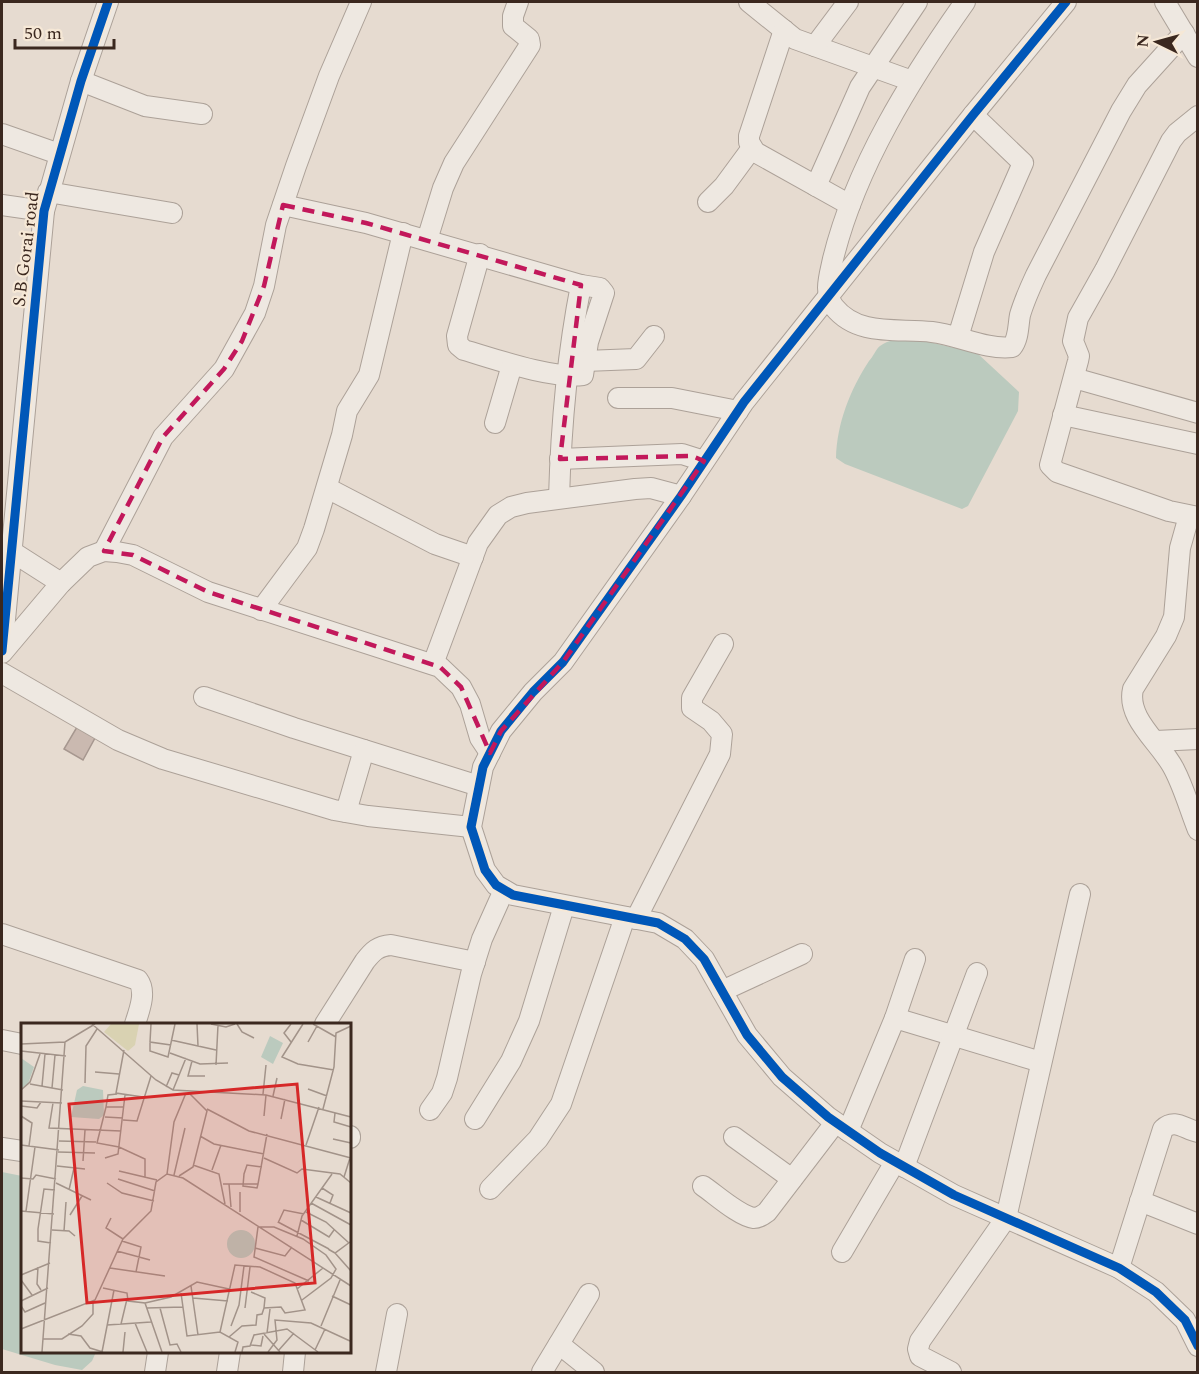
<svg xmlns="http://www.w3.org/2000/svg" width="1199" height="1374" font-family="Spectral,serif">
  <style>
    .water { fill: #bbcabe }
    .building { fill: #cab9b0; stroke: #a6978f; stroke-width: 1.5 }
    .lines { fill: none; stroke-linecap: round; stroke-linejoin: round }
    .minor-casing { stroke: #aca198; stroke-width: 22 }
    .minor { stroke: #eee8e1; stroke-width: 20 }
    .cycleway-casing { stroke: #f6e8d6; stroke-width: 13 }
    .cycleway { stroke: #0057b8; stroke-width: 9 }
    .marked { fill: none; stroke: #c2185b; stroke-width: 4.5; stroke-dasharray: 12 8; stroke-linejoin: round }
    .labels { text-anchor: middle; dominant-baseline: central; stroke-width: 4.5; stroke-linejoin: round; paint-order: stroke }
    .street-label { font-size: 18px; fill: #3b281f; stroke: #f6e8d6 }
    .inset-road { fill: none; stroke: #a29389; stroke-width: 1.5 }
    .view { fill: #d62828; fill-opacity: 0.15; stroke: #d62828; stroke-width: 3 }
    .inset-edge { fill: none; stroke: #3b281f; stroke-width: 3 }
  </style>
  <rect width="100%" height="100%" fill="#e6dbd0"/>
  <!-- water -->
  <g class="water">
    <path d="M916,339L977,353L1019,392L1018,411L968,506L962,509L845,464L836,458C837,423 850,390 869,361C873,357 876,349 880,346C890,338 905,339 916,339Z"/>
    <path d="M2,1172L22,1176V1352H96L92,1361L82,1370L55,1365L2,1349Z"/>
  </g>
  <!-- building -->
  <path class="building" d="M77,727L95,738L83,760L64,749Z"/>
  <g class="lines">
    <!-- minor casing -->
    <g class="minor-casing">
      <g id="minor">
        <path d="M749,2L795,39L912,81"/>
        <path d="M965,2C910,80 856,166 833,259C830,274 823,293 834,307C858,337 898,328 932,332C958,335 986,350 1012,347C1019,338 1018,325 1020,315C1024,301 1030,288 1036,275L1121,111L1137,85L1184,33"/>
        <path d="M1066,2L973,115L744,402L681,496L563,662L533,692L501,731L483,767L471,827L485,870L496,885L513,895L658,923L685,939L704,959L747,1035L782,1077L828,1117L880,1153L954,1195L1119,1268L1156,1292L1185,1320L1198,1346"/>
        <path d="M1165,2L1198,57"/>
        <path d="M784,30L749,136V142L755,152L850,205"/>
        <path d="M815,46L848,2"/>
        <path d="M81,81L145,106L202,114"/>
        <path d="M1198,116L1177,133L1171,141L1105,270L1078,318L1073,341L1079,356L1078,361L1050,465L1057,472L1169,511L1198,517"/>
        <path d="M2,134L59,154"/>
        <path d="M816,186L860,87L917,2"/>
        <path d="M48,192L172,213"/>
        <path d="M708,202L724,186L752,148"/>
        <path d="M2,205L44,211"/>
        <path d="M283,205L366,223L581,285C567,356 561,426 559,498"/>
        <path d="M427,240L443,188L454,163L530,45L529,39L513,26V16L518,2"/>
        <path d="M480,254L457,336L458,345L464,350C495,359 551,379 583,375L588,342L604,293L600,288L581,285"/>
        <path d="M958,337L984,252L1023,163L973,115"/>
        <path d="M585,361L636,359L654,336"/>
        <path d="M1074,378L1198,413"/>
        <path d="M618,398H672L738,411"/>
        <path d="M1063,415L1198,444"/>
        <path d="M495,423L512,365"/>
        <path d="M560,459L682,454L704,461"/>
        <path d="M327,488L435,544L473,557"/>
        <path d="M1189,516L1180,548L1174,617L1166,636L1133,689C1126,719 1161,743 1174,769C1184,788 1190,810 1198,830"/>
        <path d="M11,551L61,583"/>
        <path d="M104,551L163,437L224,369L255,313L264,286L276,225L296,166L329,76L361,2"/>
        <path d="M261,610L307,548L314,529L342,435L347,411L369,375L403,233"/>
        <path d="M2,651L44,211L81,81L108,2"/>
        <path d="M2,653L61,583L88,557L104,551L117,552L133,555L208,592L440,667L461,687L470,704L480,738L490,753"/>
        <path d="M433,664L478,543L498,515L511,507L527,503L635,489L651,488L681,496"/>
        <path d="M2,673L118,740L163,759L334,810L368,816L471,827"/>
        <path d="M204,697L294,728L479,786"/>
        <path d="M1156,741L1198,739"/>
        <path d="M346,812L364,750"/>
        <path d="M636,919L720,754L722,734L711,721L692,708V698L723,644"/>
        <path d="M2,934L138,980C147,992 139,1011 135,1024"/>
        <path d="M722,991L802,954"/>
        <path d="M895,1018L915,959"/>
        <path d="M325,1024L365,961C373,951 378,946 391,945L475,962"/>
        <path d="M2,1040L22,1044"/>
        <path d="M430,1110L442,1093L447,1078L471,974L482,939L504,890"/>
        <path d="M475,1119L511,1061L529,1021L564,906"/>
        <path d="M848,1131L895,1018L1041,1062"/>
        <path d="M350,1136V1138"/>
        <path d="M734,1137L792,1179"/>
        <path d="M2,1148L22,1151"/>
        <path d="M904,1167L977,973"/>
        <path d="M703,1186C715,1194 739,1216 754,1218C759,1218 763,1215 767,1212L835,1123"/>
        <path d="M490,1189L538,1139L561,1104L625,917"/>
        <path d="M1140,1201L1198,1224"/>
        <path d="M842,1252L895,1162"/>
        <path d="M1119,1268L1163,1129C1175,1118 1184,1129 1198,1132"/>
        <path d="M559,1344L594,1372"/>
        <path d="M155,1372L158,1352"/>
        <path d="M227,1372L230,1352"/>
        <path d="M293,1372L295,1352"/>
        <path d="M386,1372L397,1314"/>
        <path d="M542,1372L589,1294"/>
        <path d="M951,1372L920,1356L918,1349L920,1341L1006,1218L1080,894"/>
      </g>
    </g>
    <!-- minor -->
    <use href="#minor" class="minor"/>
    <!-- cycleway casing -->
    <g class="cycleway-casing">
      <g id="cycleway">
        <path d="M1066,2L973,115L744,402L681,496L563,662L533,692L501,731L483,767L471,827L485,870L496,885L513,895L658,923L685,939L704,959L747,1035L782,1077L828,1117L880,1153L954,1195L1119,1268L1156,1292L1185,1320L1198,1346"/>
        <path d="M2,651L44,211L81,81L108,2"/>
      </g>
    </g>
    <!-- cycleway -->
    <use href="#cycleway" class="cycleway"/>
  </g>
  <!-- marked area -->
  <path class="marked" d="M283,205L366,223L581,285L560,459L692,456L704,461L563,662L501,731L490,753L461,687L440,667L208,592L133,555L104,551L163,437L224,369L242,341L264,286Z"/>
  <g class="labels">
    <!-- street labels -->
    <g class="street-label">
      <text transform="translate(26 249) rotate(-83)">S.B Gorai road</text>
    </g>
  </g>
  <!-- overview -->
  <g transform="translate(21 1023)">
    <rect width="330" height="330" fill="#e6dbd0"/>
    <path d="M90,1H118L114,22L107,28L83,9Z" fill="#d9d2b2"/>
    <path d="M249,13L262,20L252,41L240,34ZM0,35L13,44L7,61L0,67ZM62,63L82,67L83,92L78,96L50,94L56,67ZM206 221a14 14 0 1 1 28 0a14 14 0 1 1-28 0Z" fill="#bbcabe"/>
    <path class="inset-road" d="M71,1L135,57L152,67L245,72L330,94M130,1L129,19L150,22M176,1L177,23M190,1L205,4L214,1M216,1L221,9L233,15M270,1L263,10L270,19M282,1L261,34L277,41L313,47M292,1L315,14M150,17L195,27M129,19V28L147,34L154,1M287,19L296,3M0,21L44,19L74,1M103,27L95,70L122,74M0,28L45,33M149,30L179,41L207,40M171,38L167,53H184M195,42L197,2M74,49L98,51M64,60L65,23L76,6M9,61L42,67M21,63L24,31M145,64L151,50L158,52M31,65L34,32M287,66L306,73M0,67L9,59L19,31M152,67L165,35M242,71L245,42M252,73L256,55M0,78L41,80M32,80L28,105L100,108M0,83L16,85L20,79M85,84L87,72L96,71M103,84H85L76,120L98,124L124,136V154M186,86L228,108L330,135M302,86L313,44L315,10L330,3M314,90L313,99L330,104M0,93L11,100L8,123M243,93L245,72M84,94L102,95M260,96L264,76M102,97L116,98L130,53M179,113L193,121L243,131M312,116L330,120M38,118L75,119M0,122L38,127M285,122L298,84M37,129L74,130M84,135L97,131L104,72M243,135L276,150L281,146L319,151L330,160M62,138L64,107M172,142L198,151L204,181M36,143L64,146M191,147L200,122M98,148L136,157M146,151L153,99L165,70M153,152L164,105M158,153L172,144L186,88L169,71M323,154L329,135M0,155L12,156L15,152L35,156M97,156L134,168M35,160L70,177M86,160L101,170L133,178M202,161H237L246,111M208,161L210,184M237,161L236,165L222,163L223,151L226,142L241,144M301,165L312,172L309,180M48,167L53,145M295,174L330,190M290,180L330,202M0,188L33,191M5,188L14,124M219,189V169M285,189L305,199L328,220M49,192L61,173M90,195L85,205L102,216M280,197L308,214L313,207M257,199L308,226M257,200L263,187L283,191M31,207L48,208L54,213M43,208L45,179M276,213L281,193L311,151M101,218L120,224L115,249M30,220L17,218V206L23,166L34,167M234,225L264,233L271,224M307,226L314,230L329,219M96,228L129,237M314,230L330,248M17,244L16,261L20,267M89,245L144,253M0,252L29,240M0,257L11,272M170,263L177,312M82,265L106,270L107,278L124,280L141,329M276,266L302,245M230,269L244,275L243,285M160,270L166,313L199,309L217,319L214,329M311,273L330,282M172,275L207,278M281,277L310,255L315,246L305,232L282,216L253,204H237L233,234L288,258M0,278L27,265M124,280L150,274L176,259L208,266M0,283L4,289L24,280M126,285L162,284M139,285L149,322L156,321L160,329M224,285L229,244M114,300L126,329M100,301L106,276M86,302L130,299M210,303L218,282L223,243M300,303L319,257M0,306L74,277L102,216L130,188L135,159L146,151L162,155L330,263M199,309L214,242L239,244L274,260L284,287L264,290L260,284L243,285L241,291L236,292L235,302L221,303L208,314M246,310L249,286M47,311L60,313L69,325L82,329M243,311L259,329M22,316H41L61,303L72,291V278M230,322L240,323L242,313M294,327L304,306M257,328L273,310M21,329L44,19M81,329L93,267M102,329L104,309M221,329L222,324L229,323L233,312L266,306L297,329M247,329L256,317L254,297L290,300L329,318"/>
    <path class="view" d="M276,61L294,260L66,280L48,81Z"/>
    <rect width="330" height="330" class="inset-edge"/>
  </g>
  <!-- border -->
  <rect width="1199" height="1374" fill="none" stroke="#3b281f" stroke-width="6"/>
  <!-- north arrow -->
  <g transform="translate(1157 42) rotate(275)" stroke="#f6e8d6" stroke-width="4.5" paint-order="stroke">
  <path d="M0-4.5L10 22L0 15L-10 22Z" fill="#3b281f"/>
  <text y="-9" font-size="16" font-weight="bold" text-anchor="middle" fill="#3b281f">N</text>
  </g>
  <!-- scale -->
  <path d="M15 39v9h99v-9" fill="none" stroke="#3b281f" stroke-width="3"/>
  <text x="24" y="39" font-size="18" fill="#3b281f" stroke="#f6e8d6" stroke-width="4.5" paint-order="stroke">50 m</text>
</svg>
